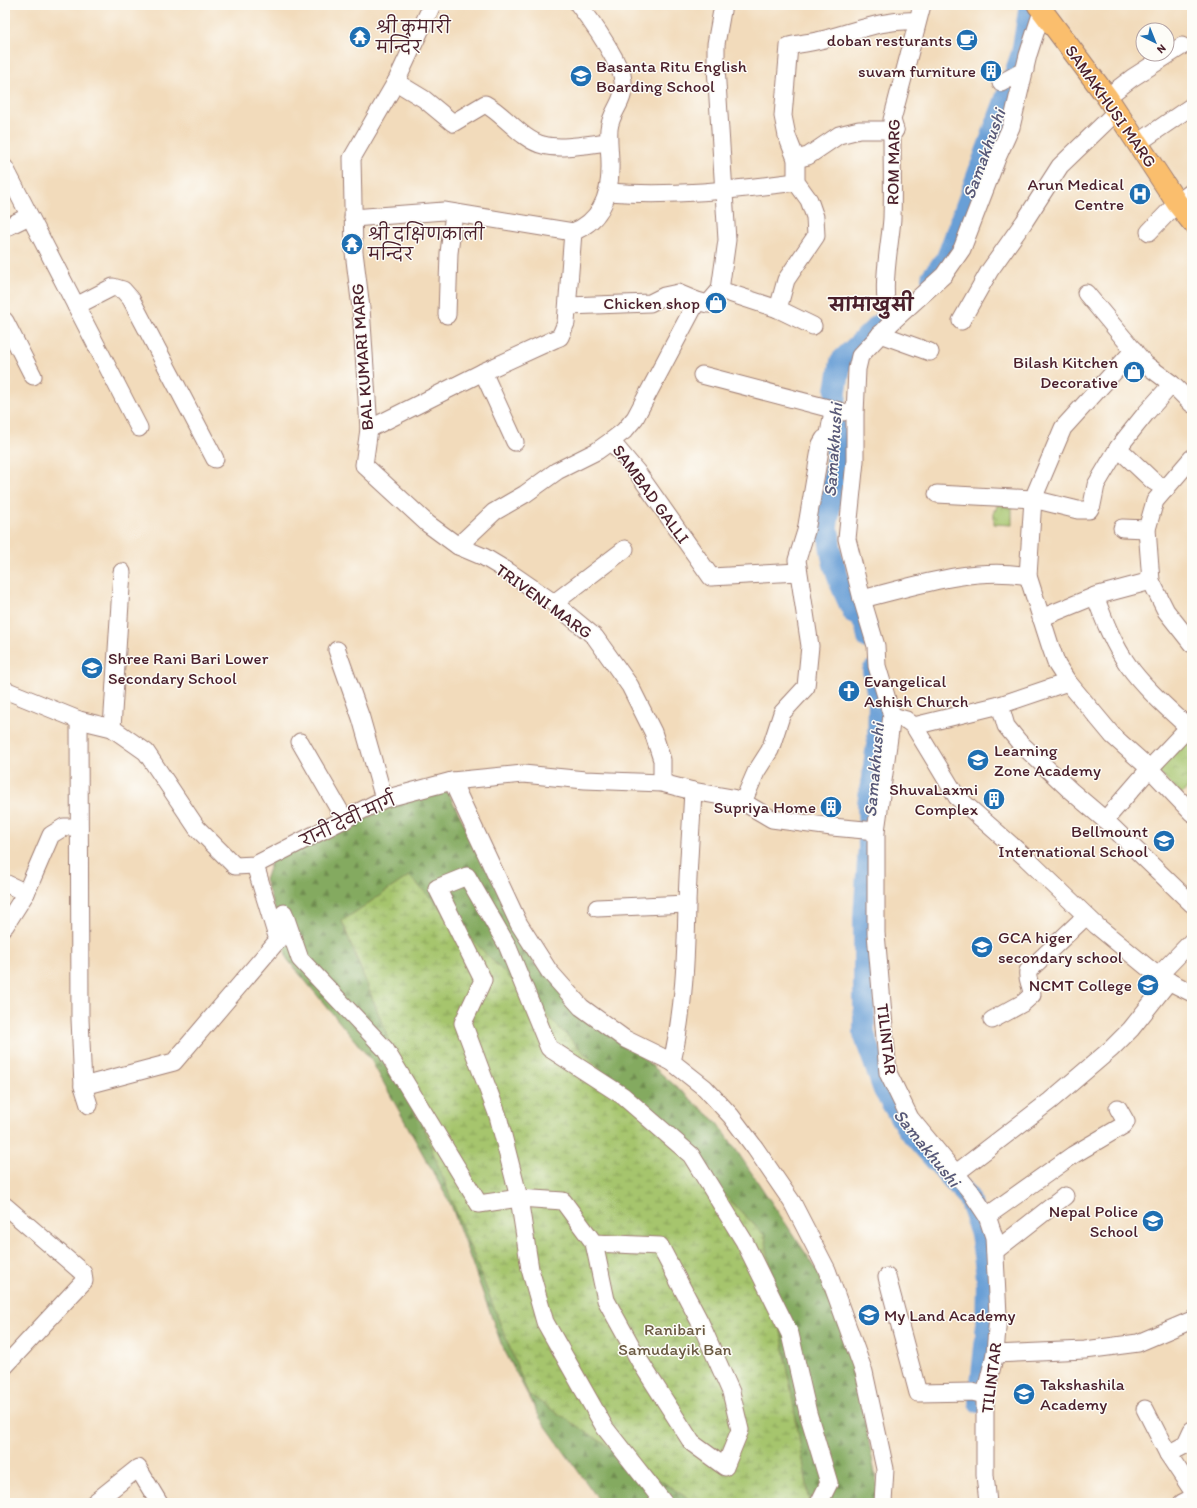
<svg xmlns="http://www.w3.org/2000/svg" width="1197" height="1508" font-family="Itim,'Playpen Sans Deva',sans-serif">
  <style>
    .forest { fill: url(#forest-firs); stroke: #676446 }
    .wetland { fill: url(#wetland-marsh); stroke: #78724c }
    .park { fill: url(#park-crowns); stroke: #78724c }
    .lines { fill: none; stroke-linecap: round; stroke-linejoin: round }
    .river { stroke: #699fd6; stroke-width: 22 }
    .minor-casing { stroke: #9e7d73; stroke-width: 19 }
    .major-casing { stroke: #9e7d73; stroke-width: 23 }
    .minor { stroke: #fff; stroke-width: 17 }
    .major { stroke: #fabe6d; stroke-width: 21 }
    .labels { text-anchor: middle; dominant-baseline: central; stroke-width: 3; stroke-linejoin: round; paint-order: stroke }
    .poi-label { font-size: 17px; fill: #4a1f2b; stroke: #fdfcf7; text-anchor: end }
    .street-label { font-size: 17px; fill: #4a1f2b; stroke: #fdfcf7 }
    .park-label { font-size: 17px; fill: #6a5942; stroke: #fdfcf7 }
    .water-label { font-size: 18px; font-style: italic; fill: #585978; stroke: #fdfcf7 }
    .neighbourhood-label { font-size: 18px; font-weight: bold; fill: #4a1f2b; stroke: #fdfcf7 }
  </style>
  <defs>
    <pattern id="forest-firs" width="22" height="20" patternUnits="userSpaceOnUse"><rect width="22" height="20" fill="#84aa60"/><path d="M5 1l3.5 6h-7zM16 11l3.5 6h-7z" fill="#6e8a4f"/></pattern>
    <pattern id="wetland-marsh" width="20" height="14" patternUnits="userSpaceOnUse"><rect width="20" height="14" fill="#a6c56d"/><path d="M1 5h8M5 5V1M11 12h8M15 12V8" fill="none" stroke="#899f5a"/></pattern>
    <pattern id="park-crowns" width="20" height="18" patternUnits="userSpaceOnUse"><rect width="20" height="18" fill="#a6c56d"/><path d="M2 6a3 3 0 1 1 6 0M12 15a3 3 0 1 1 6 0" fill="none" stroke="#899f5a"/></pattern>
  </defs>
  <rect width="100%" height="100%" fill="#fdfcf7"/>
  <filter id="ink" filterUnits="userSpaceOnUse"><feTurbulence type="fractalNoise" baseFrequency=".025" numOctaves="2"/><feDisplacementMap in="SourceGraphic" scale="8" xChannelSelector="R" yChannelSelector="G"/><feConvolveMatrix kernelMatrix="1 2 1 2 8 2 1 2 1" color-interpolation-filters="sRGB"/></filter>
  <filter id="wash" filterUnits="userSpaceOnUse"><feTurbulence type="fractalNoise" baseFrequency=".012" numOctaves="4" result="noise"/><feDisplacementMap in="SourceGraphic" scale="16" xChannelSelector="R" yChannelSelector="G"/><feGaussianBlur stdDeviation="0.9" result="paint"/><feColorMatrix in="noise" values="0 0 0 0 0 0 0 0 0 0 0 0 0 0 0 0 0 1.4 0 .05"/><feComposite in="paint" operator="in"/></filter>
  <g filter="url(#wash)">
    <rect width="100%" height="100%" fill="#f2dbbb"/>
    <!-- forest -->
    <path class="forest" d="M448,792L534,963L718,1123L825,1282L852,1355L880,1499L879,1503H601L540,1418L502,1346L451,1205L371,1060L287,959L277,917L265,880L272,859L380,812L391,804Z"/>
    <!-- wetland -->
    <path class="wetland" d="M409,876L765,1236L810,1503H695L528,1394L342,921Z"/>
    <!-- park -->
    <g class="park">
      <path d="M997,505L1012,507V525L994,524V510H996Z"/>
      <path d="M1187,734L1192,739V783L1181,795L1154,768Z"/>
    </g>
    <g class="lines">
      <!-- river -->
      <g class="river">
        <path d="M932,277L946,260L950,250L1013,79L1022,53L1030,5"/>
        <path d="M868,638L866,627L858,612L854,613C841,587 831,564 829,535L826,533L836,464L837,445L834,427L836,390L841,361L896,309"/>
        <path d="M873,671L879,701L878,739L868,804L869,847L864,917V1034L884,1090L907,1128L968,1197L981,1234L987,1277L986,1337L979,1402"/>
      </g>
    </g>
  </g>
  <g filter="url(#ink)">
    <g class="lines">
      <!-- minor casing -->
      <g class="minor-casing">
        <g id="minor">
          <path d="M432,5L396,82L352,158L354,252L361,308L369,429L364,465L428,524L458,546L484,557L509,572L554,603L595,637L630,686L653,732L662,760V783"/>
          <path d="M723,5L716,44V67L727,240L720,290L708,304L697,301L635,418L624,431L611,441L637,472L711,577L798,572"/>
          <path d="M396,82L424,99L453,123L485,104C504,114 522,140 543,145C561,150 590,144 608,142"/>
          <path d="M1001,83L1025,70"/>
          <path d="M1107,97L1132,78L1182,46"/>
          <path d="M1138,143L1192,106"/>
          <path d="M796,159L808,156L839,135L859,130H895"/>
          <path d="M5,168L139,428"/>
          <path d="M608,192C672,197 734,190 796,182"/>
          <path d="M353,218L444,211L573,232C603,220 611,192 610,163C610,152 608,140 609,129C611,108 628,103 622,75C620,69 616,63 614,58C604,39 592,22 579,5"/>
          <path d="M5,228L29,216"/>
          <path d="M1149,232L1177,203L1192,192"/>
          <path d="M720,290L778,309L813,326"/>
          <path d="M1086,293L1145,364L1172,384L1192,404"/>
          <path d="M76,306L113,287L123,290L131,299L215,459"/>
          <path d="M568,306L650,303L664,296L678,293L697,301"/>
          <path d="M778,309L786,280L816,236L815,217L809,200L796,182V159L787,136L783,116L789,46C802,43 816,42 829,38C859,30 885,19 917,21"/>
          <path d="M447,315L449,253L454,213"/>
          <path d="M5,321L33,376"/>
          <path d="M893,321C877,302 891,241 892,218C893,191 892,163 892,135L895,130L892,120L922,5"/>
          <path d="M961,321L990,270L1024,222L1060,166L1116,112"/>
          <path d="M880,334L930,352"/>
          <path d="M1134,350L1063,428L1033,499L1028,576L1050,645L1057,665L1068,682L1113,736L1150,769L1192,813"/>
          <path d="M483,372L515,442"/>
          <path d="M702,375L843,412"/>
          <path d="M369,429L483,372L555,339L560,337L566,323L573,232"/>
          <path d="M1118,448L1153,481L1166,489"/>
          <path d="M1192,458L1155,501L1147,529L1151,581L1166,611L1192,644"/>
          <path d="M937,494L1033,499L1078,510H1089L1092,505L1096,485L1118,448L1146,413L1172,384"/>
          <path d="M1122,528L1147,529"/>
          <path d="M458,546L494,512L525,494L557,471L597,451L611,441"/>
          <path d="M1095,596C1104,620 1113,644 1128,665C1145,689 1171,711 1192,731"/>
          <path d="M862,599C915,586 973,566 1028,576"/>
          <path d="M554,603L625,549"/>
          <path d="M1041,618L1095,596L1151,581"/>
          <path d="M337,650L361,718L384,799"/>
          <path d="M5,690L79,720L112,728L146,752L197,828L235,866L255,865L384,799L452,781L523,774L585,780L662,783L693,791L732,798L743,802L772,819L832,827L876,831"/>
          <path d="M1000,705L1006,726L1019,742L1071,791L1105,820L1192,904"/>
          <path d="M892,716L906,720L914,726L957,797L1026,858L1097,926L1158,976L1192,993"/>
          <path d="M79,720L80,1019L83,1086L89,1105"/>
          <path d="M914,726L1000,705L1068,682"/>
          <path d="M112,728L122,572"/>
          <path d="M300,742L345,820"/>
          <path d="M452,781L519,924L549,971L581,1007L625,1039L672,1062"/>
          <path d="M693,791C691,829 688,867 687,904C686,958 684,1009 672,1062L705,1088L731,1116L755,1148L792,1202L827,1270L864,1372L885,1469L883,1503"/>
          <path d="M743,802L756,772L770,750L782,713L806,687L810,646L797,560L806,531L821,444L824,439L828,440L833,411"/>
          <path d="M1105,820L1151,767L1188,728"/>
          <path d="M5,883L26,893"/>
          <path d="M597,908L687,904"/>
          <path d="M284,913L300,959L385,1049L479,1204L519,1198L563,1201L594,1243L606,1300L639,1360L692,1443L725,1467L740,1430L731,1392L700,1322L660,1246L594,1243"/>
          <path d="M5,926L26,893L51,835L64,827H79"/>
          <path d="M1158,976L1192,941"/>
          <path d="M992,1020L1023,1003L1032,995C1032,986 1026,979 1028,971L1086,916"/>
          <path d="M83,1086L174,1062L278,940L255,865"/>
          <path d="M955,1174L1050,1101L1111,1049L1131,1029L1169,981"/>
          <path d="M5,1206L83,1273L84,1281L5,1366"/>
          <path d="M987,1216L1073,1155L1124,1125L1126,1122L1118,1108"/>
          <path d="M995,1251L1065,1196"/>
          <path d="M887,1277L918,1393L972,1392L985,1395"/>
          <path d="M995,1354L1085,1350L1138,1343L1192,1320"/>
          <path d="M1145,1409L1168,1454"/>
          <path d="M1192,1430L1185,1445L1168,1454L1192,1490"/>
          <path d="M94,1503L138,1468L159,1503"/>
          <path d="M664,1503L605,1428L545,1322L530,1269L519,1198L498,1116L463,1023L483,980L437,888L467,876L507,945L549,1048L623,1096L691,1155L744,1241L790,1334L808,1413L829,1483L819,1503"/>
          <path d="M988,1503L985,1475V1395L995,1354L998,1315L994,1237L987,1216L971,1192L910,1118L888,1073L876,933V831L892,716L877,666L876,646L862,599L847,539L855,461V414L857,369L860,356L893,321L944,275L962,249L997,158L1011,127L1028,55L1044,5"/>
          <path d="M1182,1503L1192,1498"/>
        </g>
      </g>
      <!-- major casing -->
      <g class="major-casing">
        <path id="major" d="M1038,5L1107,97L1177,203L1192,222"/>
      </g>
      <!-- minor -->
      <use href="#minor" class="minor"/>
      <!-- major -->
      <use href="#major" class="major"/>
    </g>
  </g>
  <!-- icons -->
  <defs>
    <g id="temple-disc" transform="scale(1.15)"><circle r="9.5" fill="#1f6fb2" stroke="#fdfcf7"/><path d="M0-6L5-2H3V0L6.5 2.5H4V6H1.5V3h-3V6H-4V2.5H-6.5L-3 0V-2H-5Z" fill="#fff"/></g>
    <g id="cafe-disc" transform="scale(1.15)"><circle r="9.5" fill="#1f6fb2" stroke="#fdfcf7"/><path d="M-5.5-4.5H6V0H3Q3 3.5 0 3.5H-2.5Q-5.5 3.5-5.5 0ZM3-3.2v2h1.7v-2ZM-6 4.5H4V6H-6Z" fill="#fff"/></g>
    <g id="building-disc" transform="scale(1.15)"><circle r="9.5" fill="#1f6fb2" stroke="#fdfcf7"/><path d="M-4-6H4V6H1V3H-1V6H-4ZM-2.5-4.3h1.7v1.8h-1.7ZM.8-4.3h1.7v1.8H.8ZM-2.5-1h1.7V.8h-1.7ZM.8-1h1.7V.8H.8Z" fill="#fff"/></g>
    <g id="school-disc" transform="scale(1.15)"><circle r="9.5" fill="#1f6fb2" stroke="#fdfcf7"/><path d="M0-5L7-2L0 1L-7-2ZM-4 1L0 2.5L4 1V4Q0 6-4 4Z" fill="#fff"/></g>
    <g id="hospital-disc" transform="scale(1.15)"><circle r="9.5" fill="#1f6fb2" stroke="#fdfcf7"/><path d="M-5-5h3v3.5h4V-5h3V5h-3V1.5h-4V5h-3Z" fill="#fff"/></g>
    <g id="shop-disc" transform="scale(1.15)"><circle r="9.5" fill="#1f6fb2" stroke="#fdfcf7"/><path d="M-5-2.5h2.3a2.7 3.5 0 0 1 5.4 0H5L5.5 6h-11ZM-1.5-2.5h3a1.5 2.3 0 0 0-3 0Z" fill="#fff"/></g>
    <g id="church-disc" transform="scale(1.15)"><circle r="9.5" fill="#1f6fb2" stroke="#fdfcf7"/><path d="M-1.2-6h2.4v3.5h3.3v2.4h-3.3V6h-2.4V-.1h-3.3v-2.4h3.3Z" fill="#fff"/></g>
    <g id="university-disc" transform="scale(1.15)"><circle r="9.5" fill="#1f6fb2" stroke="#fdfcf7"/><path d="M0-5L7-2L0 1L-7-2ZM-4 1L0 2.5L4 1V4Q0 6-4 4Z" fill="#fff"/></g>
  </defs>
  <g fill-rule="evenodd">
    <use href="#temple-disc" x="360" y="37"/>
    <use href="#cafe-disc" x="967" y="40"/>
    <use href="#building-disc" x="991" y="71"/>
    <use href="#school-disc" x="581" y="76"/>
    <use href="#hospital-disc" x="1140" y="194"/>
    <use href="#temple-disc" x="352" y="244"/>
    <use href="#shop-disc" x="716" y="303"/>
    <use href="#shop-disc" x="1134" y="372"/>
    <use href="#school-disc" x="92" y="668"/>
    <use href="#church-disc" x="849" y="691"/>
    <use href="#school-disc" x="978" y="760"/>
    <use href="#building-disc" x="994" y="799"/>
    <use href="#building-disc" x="831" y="807"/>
    <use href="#school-disc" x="1164" y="841"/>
    <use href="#school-disc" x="982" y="947"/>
    <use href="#university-disc" x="1148" y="985"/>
    <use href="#school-disc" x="1153" y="1221"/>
    <use href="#school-disc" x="869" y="1315"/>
    <use href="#school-disc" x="1024" y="1394"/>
  </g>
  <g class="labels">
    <!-- poi labels -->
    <g class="poi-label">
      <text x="376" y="27" text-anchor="start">श्री कुमारी<tspan x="376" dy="20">मन्दिर</tspan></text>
      <text x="952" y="40">doban resturants</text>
      <text x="596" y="66" text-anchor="start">Basanta Ritu English<tspan x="596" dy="20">Boarding School</tspan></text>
      <text x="976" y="71">suvam furniture</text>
      <text x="1124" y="184">Arun Medical<tspan x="1124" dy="20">Centre</tspan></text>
      <text x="368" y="234" text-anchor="start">श्री दक्षिणकाली<tspan x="368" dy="20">मन्दिर</tspan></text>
      <text x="700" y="303">Chicken shop</text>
      <text x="1118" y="362">Bilash Kitchen<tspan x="1118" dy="20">Decorative</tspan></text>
      <text x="108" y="658" text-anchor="start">Shree Rani Bari Lower<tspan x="108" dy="20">Secondary School</tspan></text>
      <text x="864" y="681" text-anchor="start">Evangelical<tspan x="864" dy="20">Ashish Church</tspan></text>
      <text x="994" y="750" text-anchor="start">Learning<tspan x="994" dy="20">Zone Academy</tspan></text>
      <text x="978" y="789">ShuvaLaxmi<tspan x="978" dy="20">Complex</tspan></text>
      <text x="816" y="807">Supriya Home</text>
      <text x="1148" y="831">Bellmount<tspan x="1148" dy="20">International School</tspan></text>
      <text x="998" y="937" text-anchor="start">GCA higer<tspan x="998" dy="20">secondary school</tspan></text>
      <text x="1132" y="985">NCMT College</text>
      <text x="1138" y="1211">Nepal Police<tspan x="1138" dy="20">School</tspan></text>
      <text x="884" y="1315" text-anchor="start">My Land Academy</text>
      <text x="1040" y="1384" text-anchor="start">Takshashila<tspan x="1040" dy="20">Academy</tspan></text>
    </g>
    <!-- street labels -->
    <g class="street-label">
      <text transform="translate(1111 106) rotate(55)">SAMAKHUSI MARG</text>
      <text transform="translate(893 162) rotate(-89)">ROM MARG</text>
      <text transform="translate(362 357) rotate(-94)">BAL KUMARI MARG</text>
      <text transform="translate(651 494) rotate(54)">SAMBAD GALLI</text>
      <text transform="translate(544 601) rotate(36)">TRIVENI MARG</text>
      <text transform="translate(348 820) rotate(-25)">रानी देवी मार्ग</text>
      <text transform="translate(887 1039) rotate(83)">TILINTAR</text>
      <text transform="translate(991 1378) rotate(-83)">TILINTAR</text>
    </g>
    <!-- park labels -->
    <g class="park-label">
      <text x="675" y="1329">Ranibari<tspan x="675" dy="20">Samudayik Ban</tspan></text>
    </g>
    <!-- water labels -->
    <g class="water-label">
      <text transform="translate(984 154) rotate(-70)">Samakhushi</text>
      <text transform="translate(833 450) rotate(-86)">Samakhushi</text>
      <text transform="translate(874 770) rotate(-85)">Samakhushi</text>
      <text transform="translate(927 1148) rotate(51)">Samakhushi</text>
    </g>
    <!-- neighbourhood labels -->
    <g class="neighbourhood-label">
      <text x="871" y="305">सामाखुसी</text>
    </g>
  </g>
  <!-- margin -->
  <rect width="1197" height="1508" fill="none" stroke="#fdfcf7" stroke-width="20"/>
  <!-- north arrow -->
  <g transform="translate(1155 42) rotate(137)"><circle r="19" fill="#fdfcf7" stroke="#b5a4a5"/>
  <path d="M0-3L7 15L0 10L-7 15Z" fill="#1f6fb2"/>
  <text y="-6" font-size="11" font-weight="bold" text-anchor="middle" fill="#4a1f2b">N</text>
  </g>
</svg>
